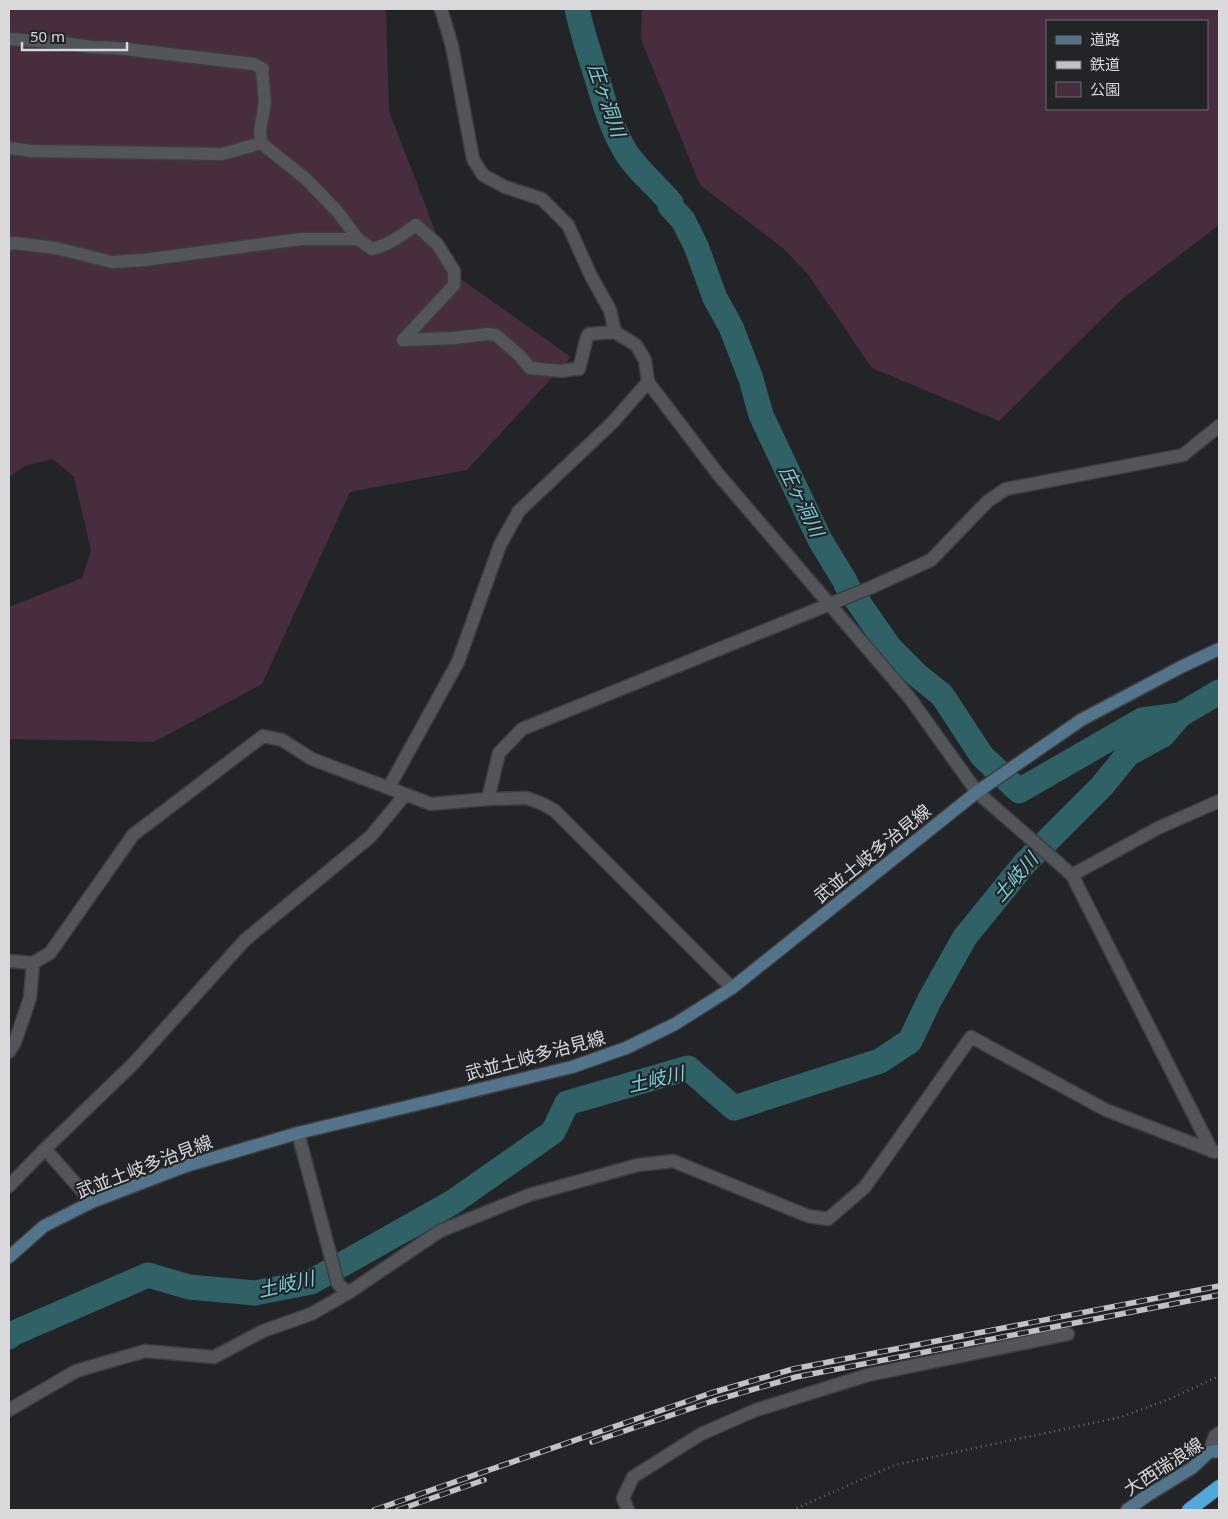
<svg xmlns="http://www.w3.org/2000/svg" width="1228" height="1519" font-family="'Noto Sans','Noto Sans JP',sans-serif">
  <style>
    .green { fill: #472d3d; fill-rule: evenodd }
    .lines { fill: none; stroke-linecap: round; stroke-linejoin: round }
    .river { stroke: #2f6166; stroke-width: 25 }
    .minor-casing { stroke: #3d3e42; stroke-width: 15 }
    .secondary-casing { stroke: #3d3e42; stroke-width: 15 }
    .trunk-casing { stroke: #3d3e42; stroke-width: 16 }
    .path { stroke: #6a6b6e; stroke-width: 2.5; stroke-dasharray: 1 4; stroke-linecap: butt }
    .minor { stroke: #54555a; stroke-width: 12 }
    .secondary { stroke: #53748b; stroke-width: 12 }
    .trunk { stroke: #51a8dc; stroke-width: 14 }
    .rail-casing { stroke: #c1c2c5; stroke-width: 5.5 }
    .rail { stroke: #232428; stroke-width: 4; stroke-dasharray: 11; stroke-linecap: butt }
    .labels { text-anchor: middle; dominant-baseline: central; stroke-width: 4.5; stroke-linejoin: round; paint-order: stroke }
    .street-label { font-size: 18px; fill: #d9d9dc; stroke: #232428 }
    .water-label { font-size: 19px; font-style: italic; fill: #78cfd7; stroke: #232428 }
  </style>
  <rect width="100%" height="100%" fill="#232428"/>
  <!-- green -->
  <g class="green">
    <path d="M9,9H386L389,111L451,272L571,357L467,470L350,492L262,684L154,742L9,739V607L82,578L91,551L74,477L53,459L25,466L9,477Z"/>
    <path d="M642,9H1219V225L1122,299L999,421L872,368L807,273L784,249L700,185L641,39ZM1047,21H1207V109H1047Z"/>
  </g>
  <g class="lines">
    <!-- river -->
    <g class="river">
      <path d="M577,9C582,32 589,53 596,75C604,102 612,130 627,154C639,172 657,186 671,203L670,206L683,220L696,246L715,298L731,327L751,379L761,415L820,540L845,581L847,586L890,648L917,675L942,695L982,756L1019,791L1142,720L1180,715"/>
      <path d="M9,1337L14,1333L148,1275L189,1287L255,1293L311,1282L453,1202L553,1132L567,1103L688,1068L734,1108L880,1061L910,1041L929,1001L965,937L1025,863L1102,786L1128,754L1163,735L1180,715L1219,692"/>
    </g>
    <!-- minor casing -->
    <g class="minor-casing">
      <g id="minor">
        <path d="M441,9L452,46L473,159L483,175L505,187L542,199L568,225L591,276L610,310L615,332"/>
        <path d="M9,39L64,43L91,47L116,48L254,64L263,69L262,71L265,102L260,131L261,143L306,179L337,211L358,239L372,249C389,245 402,235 416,225L437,244L454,271V285L403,340L454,338L487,334L496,335L519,355L530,368L562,371L573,369H579L587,337L589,334L615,332L636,345L645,360L648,382L718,474L909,697L977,792L1072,875L1212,1151"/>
        <path d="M9,148L32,151L222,154L261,143"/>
        <path d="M9,244L14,243L56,248L112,262L144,260L301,239H358"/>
        <path d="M389,787L458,662L500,545L519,511L613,422L648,382"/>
        <path d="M488,799L499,753L522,729L872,587L931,560L988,501L1006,489L1183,455L1219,426"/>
        <path d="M1072,875L1158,828L1219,801"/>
        <path d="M9,961L33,963L50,953L133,835L263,736L282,740L312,759L431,804L488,799L527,798L543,804L555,811L732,988"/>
        <path d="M9,1052L15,1042L30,998L33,963"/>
        <path d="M298,1133L338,1284L348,1293"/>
        <path d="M45,1149L92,1202"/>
        <path d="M9,1186L45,1149L134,1063L245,940L370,837L405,795"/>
        <path d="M9,1410L76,1371L145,1351L214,1357L263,1331L311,1314L348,1293L440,1231L529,1195L638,1165L673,1161L808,1216L828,1219L865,1187L971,1037L1106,1110L1215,1152"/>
        <path d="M1209,1452L1215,1436L1219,1433"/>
        <path d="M628,1510L623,1498L633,1477L701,1434L756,1410L868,1375L1068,1334"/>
      </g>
    </g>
    <!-- secondary casing -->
    <g class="secondary-casing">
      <g id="secondary">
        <path d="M9,1257L44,1226L92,1202L186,1166L298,1133L572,1067L626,1048L675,1024L732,988L977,792L1081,720L1181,667L1219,649"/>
        <path d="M1127,1510L1148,1495L1192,1468L1209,1452L1219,1451"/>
      </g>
    </g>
    <!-- trunk casing -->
    <g class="trunk-casing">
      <path id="trunk" d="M1189,1510L1219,1487"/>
    </g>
    <!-- path -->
    <path class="path" d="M792,1510L895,1465L1121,1417L1172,1398L1219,1376"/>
    <!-- minor -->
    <use href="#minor" class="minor"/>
    <!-- secondary -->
    <use href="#secondary" class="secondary"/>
    <!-- trunk -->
    <use href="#trunk" class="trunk"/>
    <!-- rail casing -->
    <g class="rail-casing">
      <g id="rail">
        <path d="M592,1442L713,1401L796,1377L1219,1295"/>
        <path d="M374,1510L711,1393L793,1369L1219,1286"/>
        <path d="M398,1510L484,1480"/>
      </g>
    </g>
    <!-- rail -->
    <use href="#rail" class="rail"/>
  </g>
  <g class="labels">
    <!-- street labels -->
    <g class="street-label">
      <text transform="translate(872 853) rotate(-39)">武並土岐多治見線</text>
      <text transform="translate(535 1055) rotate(-15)">武並土岐多治見線</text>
      <text transform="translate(144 1166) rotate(-21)">武並土岐多治見線</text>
      <text transform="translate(1163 1466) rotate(-33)">大西瑞浪線</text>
    </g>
    <!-- water labels -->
    <g class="water-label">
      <text transform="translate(607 100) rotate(71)">庄ヶ洞川</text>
      <text transform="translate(802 501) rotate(64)">庄ヶ洞川</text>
      <text transform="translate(1015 877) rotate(-49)">土岐川</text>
      <text transform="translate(656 1079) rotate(-13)">土岐川</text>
      <text transform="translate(286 1284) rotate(-13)">土岐川</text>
    </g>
  </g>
  <!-- border -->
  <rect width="1228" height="1519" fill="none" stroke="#d9d9dc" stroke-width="20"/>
  <!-- legend -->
  <rect x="1046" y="20" width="162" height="90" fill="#232428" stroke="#6c6c70"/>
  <rect x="1056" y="36" width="25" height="8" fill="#53748b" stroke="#6c6c70"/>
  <text x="1090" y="45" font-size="15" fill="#d9d9dc">道路</text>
  <rect x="1056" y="61" width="25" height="8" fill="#c1c2c5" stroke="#6c6c70"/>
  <text x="1090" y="70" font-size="15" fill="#d9d9dc">鉄道</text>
  <rect x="1056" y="82" width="25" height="15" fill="#472d3d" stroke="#6c6c70"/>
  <text x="1090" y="95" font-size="15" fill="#d9d9dc">公園</text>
  <!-- scale -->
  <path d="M22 42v8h105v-8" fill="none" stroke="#d9d9dc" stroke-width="2.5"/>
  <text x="30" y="42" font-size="15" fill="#d9d9dc" stroke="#232428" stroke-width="4" paint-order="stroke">50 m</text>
</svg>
